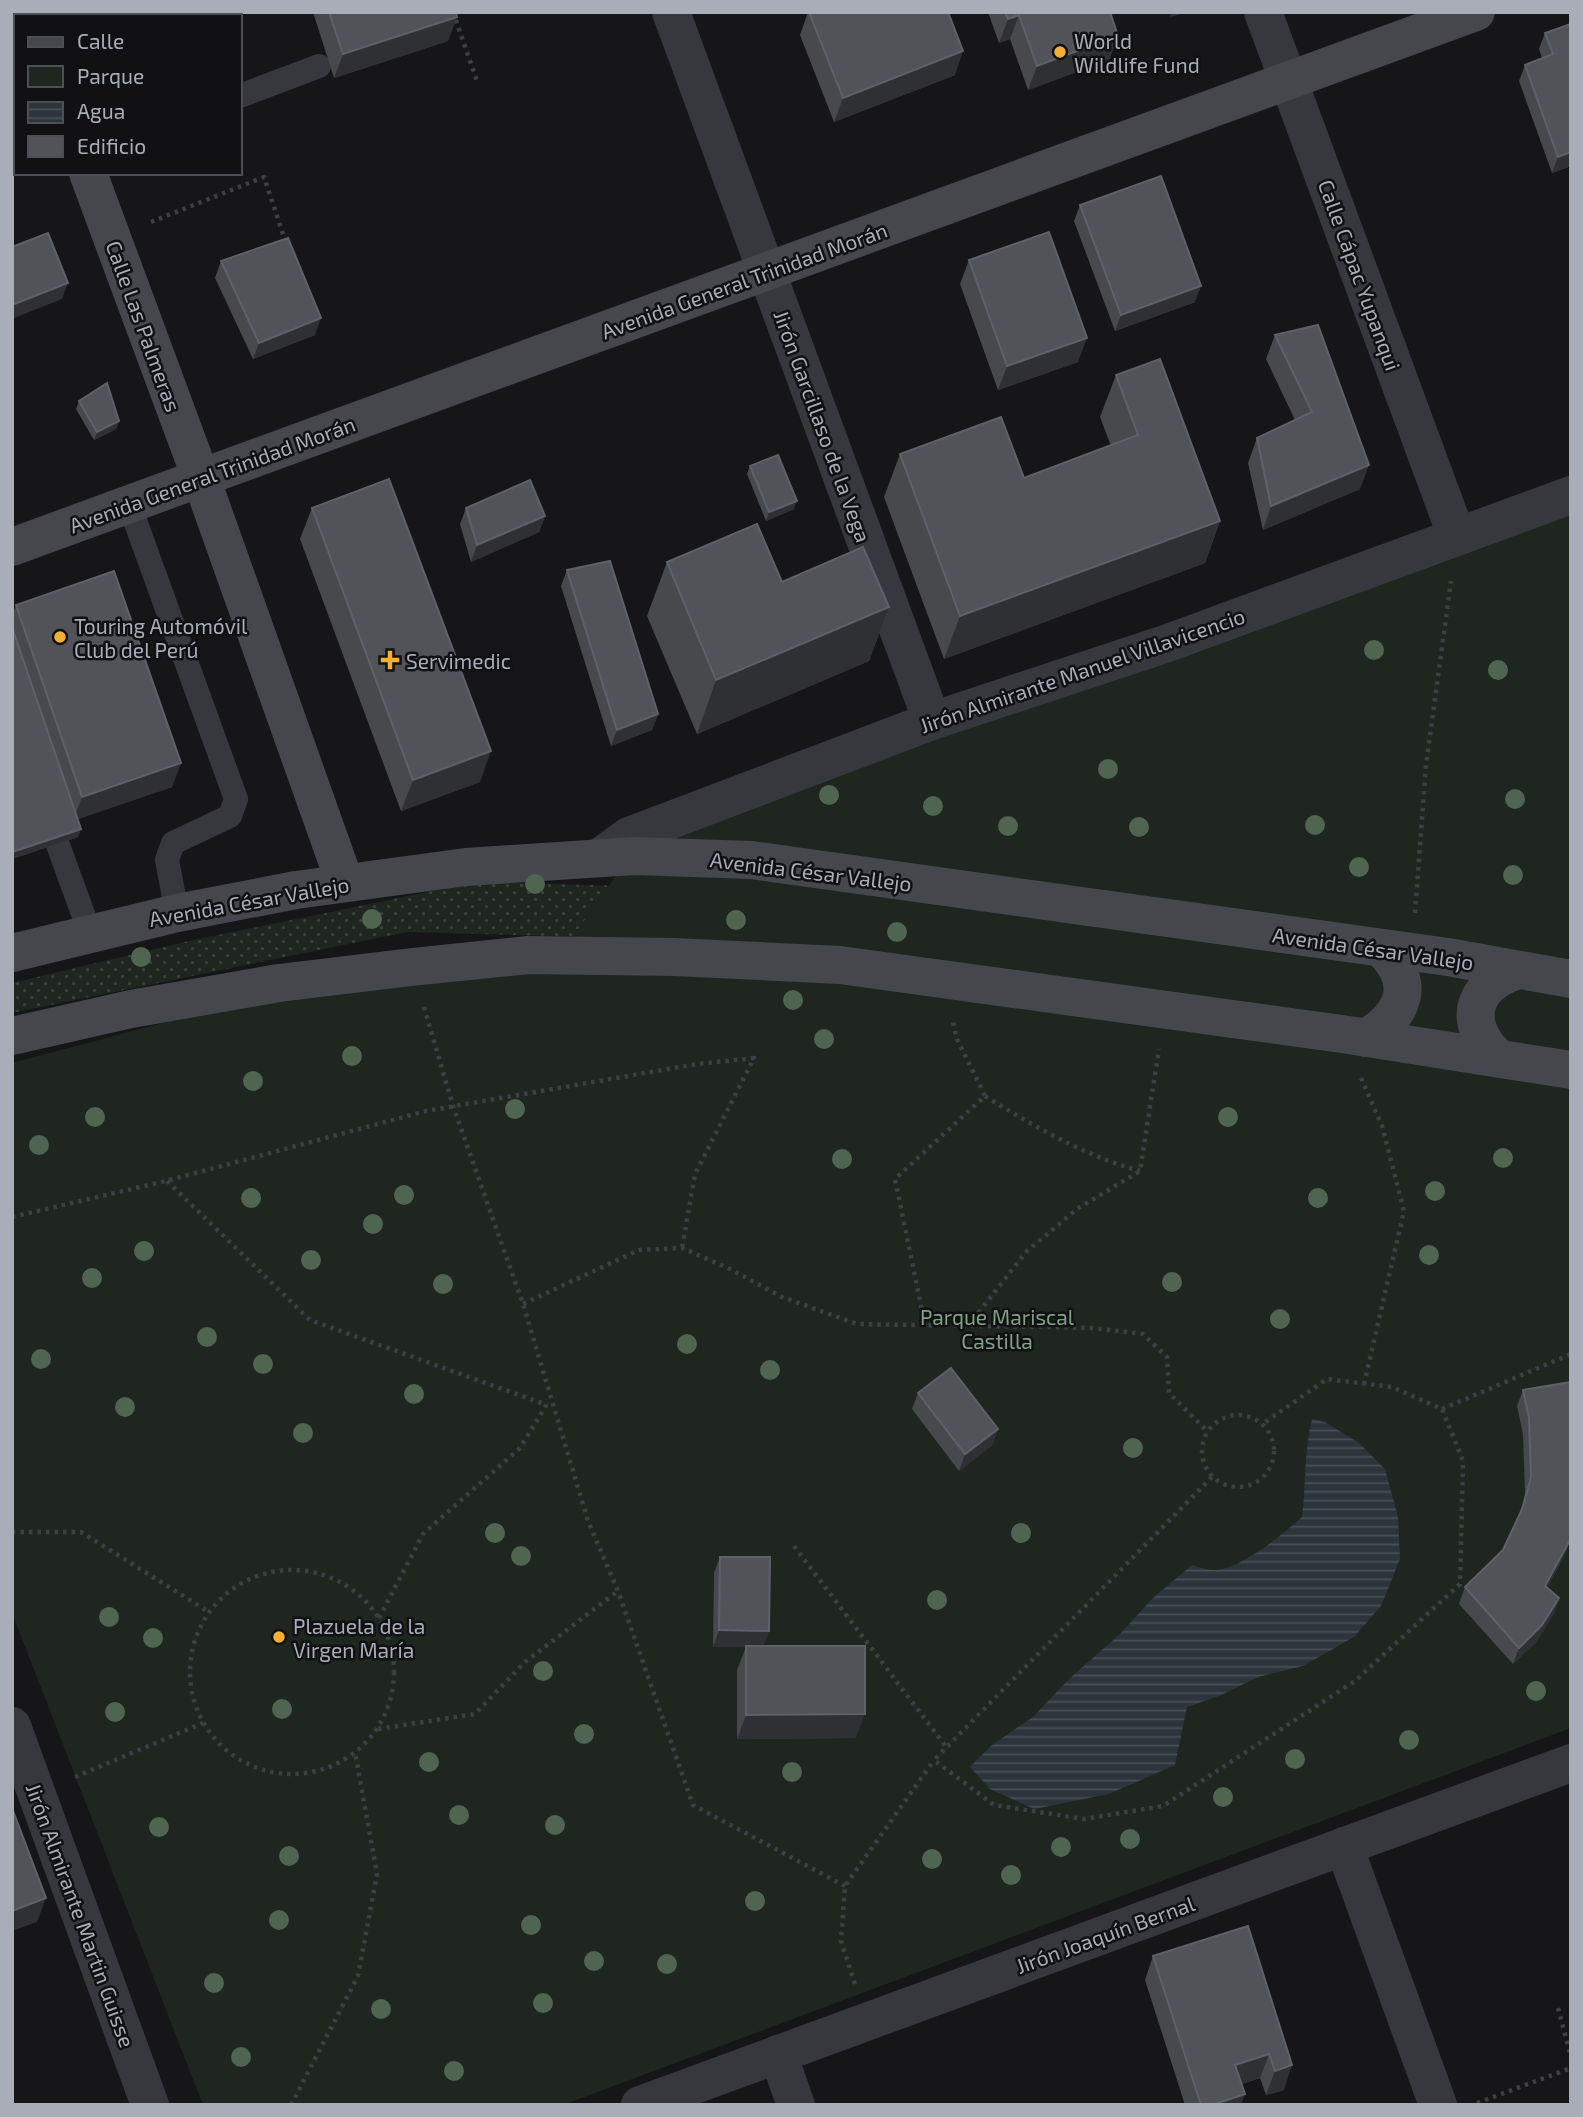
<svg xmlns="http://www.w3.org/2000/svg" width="1583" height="2117" font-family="'Exo 2',sans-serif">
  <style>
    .grass { fill: url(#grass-dots) }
    .park { fill: #1e261f }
    .water { fill: url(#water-rules) }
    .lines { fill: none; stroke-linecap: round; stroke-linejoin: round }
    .path { stroke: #3d3f44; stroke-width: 4.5; stroke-dasharray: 3.5 5; stroke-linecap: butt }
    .lane { stroke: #37383d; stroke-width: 24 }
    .street { stroke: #37383d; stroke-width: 38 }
    .secondary { stroke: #45474d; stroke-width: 38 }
    .tree { fill: #506452 }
    .wall { fill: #47494d }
    .shaded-wall { fill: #2f3033 }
    .building { fill: #525359; stroke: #5f6168; stroke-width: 2 }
    .poi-dot { fill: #f2b134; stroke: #111113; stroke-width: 2.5 }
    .labels { text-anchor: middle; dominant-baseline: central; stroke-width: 5; stroke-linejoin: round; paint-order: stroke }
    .poi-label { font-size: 21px; fill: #a8adb8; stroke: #111113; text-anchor: start }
    .street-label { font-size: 21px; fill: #a8adb8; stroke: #111113 }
    .park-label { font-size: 21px; fill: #7fa381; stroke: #111113 }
  </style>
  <defs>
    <pattern id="grass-dots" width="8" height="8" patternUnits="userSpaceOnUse" patternTransform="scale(1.75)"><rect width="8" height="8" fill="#1e261f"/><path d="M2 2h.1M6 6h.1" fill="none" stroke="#3c433d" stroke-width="1.8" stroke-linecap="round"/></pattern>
    <pattern id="water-rules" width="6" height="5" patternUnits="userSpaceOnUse" patternTransform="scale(1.75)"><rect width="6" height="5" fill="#2c353c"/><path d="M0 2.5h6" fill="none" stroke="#485056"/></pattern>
  </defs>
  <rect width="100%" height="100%" fill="#161618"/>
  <!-- grass -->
  <path class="grass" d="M476,882L777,890L695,940L407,932L12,1013V983L189,941Z"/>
  <!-- park -->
  <path class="park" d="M1571,504V1728L563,2105H203L12,1613V1063L264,996L549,970L655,821Z"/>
  <!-- water -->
  <path class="water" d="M1312,1419L1325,1422L1359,1443L1385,1469L1398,1517L1400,1559L1381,1606L1354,1637L1303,1666L1258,1677L1219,1696L1187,1707L1175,1765L1109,1794L1034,1809L990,1789L970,1767L992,1745L1033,1717L1068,1680L1120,1634L1153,1598L1192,1565C1199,1567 1207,1570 1214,1570C1240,1570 1283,1534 1302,1517C1306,1484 1304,1451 1312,1419Z"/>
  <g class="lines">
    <!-- path -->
    <g class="path">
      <path d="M453,12L477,81"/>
      <path d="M12,91L16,90"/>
      <path d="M12,159L16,158"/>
      <path d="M151,222L264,177L286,243"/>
      <path d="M1415,913L1426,765L1451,581"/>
      <path d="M424,1007L453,1106L523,1304L588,1521L618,1591L693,1805L845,1886"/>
      <path d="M1361,1078L1382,1126L1404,1211L1364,1384"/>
      <path d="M985,1096C1035,1127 1083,1155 1140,1171"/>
      <path d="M167,1181L310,1320L547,1405"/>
      <path d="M12,1217L166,1181L426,1111L697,1064L754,1058L695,1174L682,1248"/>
      <path d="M523,1304L639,1250L682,1248L730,1269L782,1297L857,1324L1093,1328L1143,1334L1167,1357L1169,1393L1208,1432"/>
      <path d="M925,1325L895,1179L985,1096L957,1039L953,1022"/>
      <path d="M968,1326L1026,1252L1077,1209L1140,1171L1159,1049"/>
      <path d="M1442,1409L1571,1354"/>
      <circle cx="1238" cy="1451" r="36"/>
      <path d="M1212,1477L934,1760L994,1805L1084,1819L1163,1806L1355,1681L1460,1584L1463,1461L1442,1409L1392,1387L1327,1379L1261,1425"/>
      <path d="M12,1532H81L209,1612"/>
      <path d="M794,1546L947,1748"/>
      <circle cx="292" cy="1672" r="102"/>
      <path d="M379,1618L423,1534L520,1448L547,1404"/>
      <path d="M378,1729L475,1714L525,1662L618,1591"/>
      <path d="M75,1777L203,1723"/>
      <path d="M855,1984L841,1941L845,1886L934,1760"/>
      <path d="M1558,2008L1571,2057"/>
      <path d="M1477,2103L1571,2068"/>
      <path d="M291,2105L358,1976L377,1874L355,1752"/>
    </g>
    <!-- lane -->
    <g class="lane">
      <path d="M240,96L319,66"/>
      <path d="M129,504L236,799L230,816L173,843L167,860L177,913"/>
      <path d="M46,812L90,933"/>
    </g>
    <!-- street -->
    <g class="street">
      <path d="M671,12L932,721"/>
      <path d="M1263,12L1457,537"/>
      <path d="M600,857L629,836L932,721L1165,644L1571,495"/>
      <path d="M12,1726L150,2105"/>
      <path d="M1344,1846L1438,2105"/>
      <path d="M778,2054L796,2105"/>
      <path d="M640,2105L1571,1763"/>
    </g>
    <!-- secondary -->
    <g class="secondary">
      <path d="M27,12L28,16"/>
      <path d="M88,173L201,478L345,883"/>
      <path d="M12,547L1476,12"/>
      <path d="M12,953L177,913L296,890L466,867L634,856L751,860L1448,957L1571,979"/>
      <path d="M12,1036L131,1009L279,983L412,967L528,955L674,957L840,965L1342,1034L1571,1070"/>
      <path d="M1366,1038C1405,1014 1417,983 1381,948"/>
      <path d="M1497,1057C1463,1024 1470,987 1515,971"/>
    </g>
  </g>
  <!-- trees -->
  <g class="tree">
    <circle cx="1374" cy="650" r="10"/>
    <circle cx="1498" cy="670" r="10"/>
    <circle cx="1108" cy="769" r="10"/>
    <circle cx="829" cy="795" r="10"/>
    <circle cx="1515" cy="799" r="10"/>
    <circle cx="933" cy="806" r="10"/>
    <circle cx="1315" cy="825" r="10"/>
    <circle cx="1008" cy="826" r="10"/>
    <circle cx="1139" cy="827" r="10"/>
    <circle cx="1359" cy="867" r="10"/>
    <circle cx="1513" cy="875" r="10"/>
    <circle cx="535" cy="884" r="10"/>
    <circle cx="372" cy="919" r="10"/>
    <circle cx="736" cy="920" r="10"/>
    <circle cx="897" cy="932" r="10"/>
    <circle cx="141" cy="957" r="10"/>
    <circle cx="793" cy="1000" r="10"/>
    <circle cx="824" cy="1039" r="10"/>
    <circle cx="352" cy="1056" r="10"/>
    <circle cx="253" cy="1081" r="10"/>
    <circle cx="515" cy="1109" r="10"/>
    <circle cx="95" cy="1117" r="10"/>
    <circle cx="1228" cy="1117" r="10"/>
    <circle cx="39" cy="1145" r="10"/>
    <circle cx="1503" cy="1158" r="10"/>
    <circle cx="842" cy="1159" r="10"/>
    <circle cx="1435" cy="1191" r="10"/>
    <circle cx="404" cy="1195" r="10"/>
    <circle cx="251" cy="1198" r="10"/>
    <circle cx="1318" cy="1198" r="10"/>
    <circle cx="373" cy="1224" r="10"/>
    <circle cx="144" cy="1251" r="10"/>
    <circle cx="1429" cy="1255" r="10"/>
    <circle cx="311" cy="1260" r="10"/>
    <circle cx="92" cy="1278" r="10"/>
    <circle cx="1172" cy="1282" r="10"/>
    <circle cx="443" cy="1284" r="10"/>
    <circle cx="1280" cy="1319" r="10"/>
    <circle cx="207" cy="1337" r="10"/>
    <circle cx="687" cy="1344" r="10"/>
    <circle cx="41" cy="1359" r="10"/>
    <circle cx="263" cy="1364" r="10"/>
    <circle cx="770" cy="1370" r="10"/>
    <circle cx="414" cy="1394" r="10"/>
    <circle cx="125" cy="1407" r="10"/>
    <circle cx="303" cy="1433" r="10"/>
    <circle cx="1133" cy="1448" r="10"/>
    <circle cx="495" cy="1533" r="10"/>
    <circle cx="1021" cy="1533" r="10"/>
    <circle cx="521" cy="1556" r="10"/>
    <circle cx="937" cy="1600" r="10"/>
    <circle cx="109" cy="1617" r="10"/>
    <circle cx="153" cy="1638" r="10"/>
    <circle cx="543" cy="1671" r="10"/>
    <circle cx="1536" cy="1691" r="10"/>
    <circle cx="282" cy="1709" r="10"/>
    <circle cx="115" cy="1712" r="10"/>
    <circle cx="584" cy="1734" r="10"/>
    <circle cx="1409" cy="1740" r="10"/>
    <circle cx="1295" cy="1759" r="10"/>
    <circle cx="429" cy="1762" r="10"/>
    <circle cx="792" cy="1772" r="10"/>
    <circle cx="1223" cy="1797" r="10"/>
    <circle cx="459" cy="1815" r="10"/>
    <circle cx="555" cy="1825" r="10"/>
    <circle cx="159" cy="1827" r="10"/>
    <circle cx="1130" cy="1839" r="10"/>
    <circle cx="1061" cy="1847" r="10"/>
    <circle cx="289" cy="1856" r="10"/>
    <circle cx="932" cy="1859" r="10"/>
    <circle cx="1011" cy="1875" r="10"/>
    <circle cx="755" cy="1901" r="10"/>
    <circle cx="279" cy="1920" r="10"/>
    <circle cx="531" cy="1925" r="10"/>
    <circle cx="594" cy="1961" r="10"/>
    <circle cx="667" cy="1964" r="10"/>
    <circle cx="214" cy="1983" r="10"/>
    <circle cx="543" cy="2003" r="10"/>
    <circle cx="381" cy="2009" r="10"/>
    <circle cx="241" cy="2057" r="10"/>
    <circle cx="454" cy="2071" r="10"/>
  </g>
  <!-- wall -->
  <g class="wall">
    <path d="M313,12H456L448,41L334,78Z"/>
    <path d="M808,12H948L955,75L834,122L800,35Z"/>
    <path d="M988,12H1110L1118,36L1109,60L1028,90L1010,39L999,43Z"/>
    <path d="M1571,24V166L1552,173L1519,81L1525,65L1542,58L1539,49L1545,33Z"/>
    <path d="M1080,205L1195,302L1115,331L1074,221Z"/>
    <path d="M969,260L1078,362L998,390L960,284Z"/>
    <path d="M221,261L315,335L253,359L215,278Z"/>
    <path d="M1275,335L1360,489L1263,530L1248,463L1257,438L1295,420L1266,359Z"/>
    <path d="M1116,375L1220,521L1205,563L944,659L884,497L900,454L1024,478L1111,446L1100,417Z"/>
    <path d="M79,401L119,421L116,429L94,440L76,409Z"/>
    <path d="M750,466L794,509L766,521L747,474Z"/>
    <path d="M312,508L480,782L401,811L300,539Z"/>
    <path d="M466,508L545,516L539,532L471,562L460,524Z"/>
    <path d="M667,562L889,607L869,661L697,734L647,616Z"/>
    <path d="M567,570L658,714L652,730L611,746L561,586Z"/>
    <path d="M16,605L172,787L77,819L81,829L78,837L12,859V615Z"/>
    <path d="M1523,1390L1567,1550L1547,1588L1559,1598L1553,1615L1536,1642L1513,1664L1459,1604L1465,1587L1503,1550L1519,1516L1525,1494L1523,1434L1517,1406Z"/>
    <path d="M918,1393L998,1429L992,1445L959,1471L912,1409Z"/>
    <path d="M720,1557L769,1631L763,1646L856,1738L737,1739V1670L746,1647H713L714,1573Z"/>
    <path d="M1248,1926L1284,2090L1266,2095L1260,2078L1242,2084L1241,2105H1185L1145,1980L1153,1956Z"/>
  </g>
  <!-- shaded-wall -->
  <g class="shaded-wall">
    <path d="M1171,12H1189L1170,17Z"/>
    <path d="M1019,15L1010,39L999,43L1008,19Z"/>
    <path d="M457,17L448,41L334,78L343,54Z"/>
    <path d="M1118,36L1109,60L1028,90L1037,66Z"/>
    <path d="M963,51L955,75L834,122L843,98Z"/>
    <path d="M1571,152V166L1552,173L1558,157Z"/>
    <path d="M68,283L62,299L12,319V305Z"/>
    <path d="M1201,286L1195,302L1115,331L1121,315Z"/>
    <path d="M321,318L315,335L253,359L259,343Z"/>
    <path d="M1087,338L1078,362L998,390L1007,366Z"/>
    <path d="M119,421L116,429L94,440L97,432Z"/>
    <path d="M1369,465L1360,489L1263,530L1271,506Z"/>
    <path d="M797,501L794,509L766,521L769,512Z"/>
    <path d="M545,516L539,532L471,562L477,545Z"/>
    <path d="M1220,521L1205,563L944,659L960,616Z"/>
    <path d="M889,607L869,661L697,734L716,680Z"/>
    <path d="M658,714L652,730L611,746L617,730Z"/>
    <path d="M491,751L480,782L401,811L413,780Z"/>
    <path d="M181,763L172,787L73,821L82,797Z"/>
    <path d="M81,829L78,837L12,859V852Z"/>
    <path d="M998,1429L992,1445L959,1471L965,1454Z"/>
    <path d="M1571,1538L1567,1550L1539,1603L1545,1586Z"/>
    <path d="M1559,1598L1553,1615L1536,1642L1513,1664L1519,1648Z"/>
    <path d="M719,1630L769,1631L763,1647H713Z"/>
    <path d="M865,1714L856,1738L737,1739L746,1715Z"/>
    <path d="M46,1898L37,1922L12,1931V1911Z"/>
    <path d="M1269,2054L1260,2078L1227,2089L1235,2065Z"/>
    <path d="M1292,2065L1284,2090L1266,2095L1275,2071Z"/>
    <path d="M1245,2094L1241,2105H1212Z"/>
  </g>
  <!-- building -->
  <g class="building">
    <path d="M329,12H456L457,17L343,54Z"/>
    <path d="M809,12H948L963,51L843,98Z"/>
    <path d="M1005,12H1110L1118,36L1037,66L1019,15L1008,19Z"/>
    <path d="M1571,24V152L1558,157L1525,65L1553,54L1545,33Z"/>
    <path d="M1161,176L1201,286L1121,315L1080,205Z"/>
    <path d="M1049,232L1087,338L1007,366L969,260Z"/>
    <path d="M48,233L68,283L12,305V247Z"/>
    <path d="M288,238L321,318L259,343L221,261Z"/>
    <path d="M1318,325L1369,465L1271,506L1257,438L1312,412L1275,335Z"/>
    <path d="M1160,359L1220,521L960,616L900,454L1001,417L1024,478L1138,435L1116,375Z"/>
    <path d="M107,383L119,421L97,432L79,401Z"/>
    <path d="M778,455L797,501L769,512L750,466Z"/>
    <path d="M389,479L491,751L413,780L312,508Z"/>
    <path d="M530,480L545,516L477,545L466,508Z"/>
    <path d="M757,524L782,582L863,547L889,607L716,680L667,562Z"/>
    <path d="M610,561L658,714L617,730L567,570Z"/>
    <path d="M114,571L181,763L82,797L16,605Z"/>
    <path d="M12,627L81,829L12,852Z"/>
    <path d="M951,1368L998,1429L965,1454L918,1393Z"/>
    <path d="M1571,1382V1538L1545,1586L1559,1598L1542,1625L1519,1648L1465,1587L1503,1550L1523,1507L1531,1477L1529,1418L1523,1390Z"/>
    <path d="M720,1557H770L769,1631L719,1630Z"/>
    <path d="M746,1646H865V1714L746,1715Z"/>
    <path d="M12,1808L46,1898L12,1911Z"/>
    <path d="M1248,1926L1292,2065L1275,2071L1269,2054L1235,2065L1245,2094L1212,2105H1201L1153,1956Z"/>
  </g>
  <!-- markers -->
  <g class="poi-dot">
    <circle cx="1060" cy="52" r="7"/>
    <circle cx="60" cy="637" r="7"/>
    <path d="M386.5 649.5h7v7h7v7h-7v7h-7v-7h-7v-7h7z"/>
    <circle cx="279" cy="1637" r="7"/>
  </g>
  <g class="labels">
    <!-- poi labels -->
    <g class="poi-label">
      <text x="1074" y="40">World<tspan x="1074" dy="24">Wildlife Fund</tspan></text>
      <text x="74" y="625">Touring Automóvil<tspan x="74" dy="24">Club del Perú</tspan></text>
      <text x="406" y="660">Servimedic</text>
      <text x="293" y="1625">Plazuela de la<tspan x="293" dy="24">Virgen María</tspan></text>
    </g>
    <!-- street labels -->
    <g class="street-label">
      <text transform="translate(1360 275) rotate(70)">Calle Cápac Yupanqui</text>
      <text transform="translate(744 280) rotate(-20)">Avenida General Trinidad Morán</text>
      <text transform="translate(144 326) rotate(70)">Calle Las Palmeras</text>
      <text transform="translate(823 426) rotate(70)">Jirón Garcillaso de la Vega</text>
      <text transform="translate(212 474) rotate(-20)">Avenida General Trinidad Morán</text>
      <text transform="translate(1082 670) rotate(-19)">Jirón Almirante Manuel Villavicencio</text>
      <text transform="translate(811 871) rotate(7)">Avenida César Vallejo</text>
      <text transform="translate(249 901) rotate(-10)">Avenida César Vallejo</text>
      <text transform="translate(1373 948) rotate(8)">Avenida César Vallejo</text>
      <text transform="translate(81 1915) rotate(70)">Jirón Almirante Martin Guisse</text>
      <text transform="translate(1105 1934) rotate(-20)">Jirón Joaquín Bernal</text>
    </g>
    <!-- park labels -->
    <g class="park-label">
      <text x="997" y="1316">Parque Mariscal<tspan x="997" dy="24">Castilla</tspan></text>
    </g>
  </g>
  <!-- border -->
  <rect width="1583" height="2117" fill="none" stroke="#a8adb8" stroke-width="28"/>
  <!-- legend -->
  <rect x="14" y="14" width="228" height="161" fill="#111113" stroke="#4d4f55" stroke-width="2"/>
  <rect x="28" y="37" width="35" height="10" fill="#45474d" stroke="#4d4f55" stroke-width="2"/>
  <text x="77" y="49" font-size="21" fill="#a8adb8">Calle</text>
  <rect x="28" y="66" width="35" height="21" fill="#1e261f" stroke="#4d4f55" stroke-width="2"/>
  <text x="77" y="84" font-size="21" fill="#a8adb8">Parque</text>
  <rect x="28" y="102" width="35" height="21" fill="url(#water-rules)" stroke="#4d4f55" stroke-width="2"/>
  <text x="77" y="119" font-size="21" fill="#a8adb8">Agua</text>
  <rect x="28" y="136" width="35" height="21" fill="#525359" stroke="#4d4f55" stroke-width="2"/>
  <text x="77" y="154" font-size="21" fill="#a8adb8">Edificio</text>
</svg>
